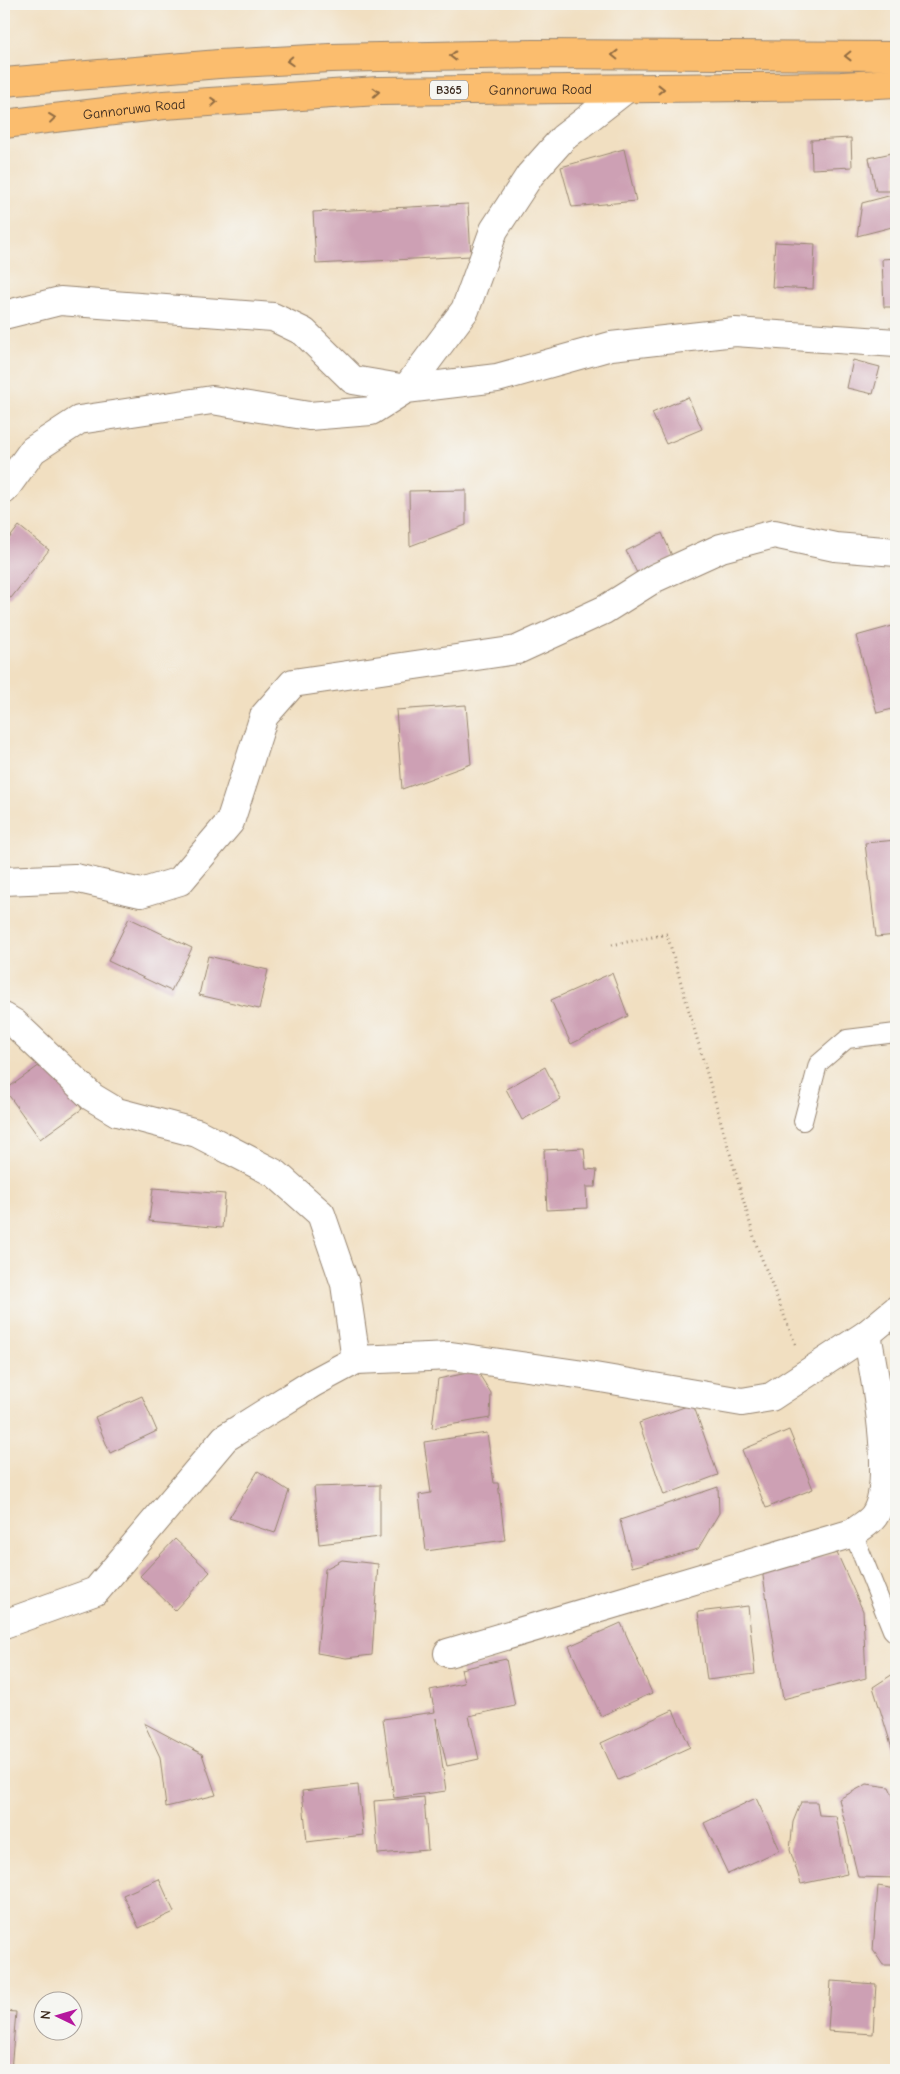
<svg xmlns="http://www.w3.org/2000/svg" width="900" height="2074" font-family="'Comic Neue',sans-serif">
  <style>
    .building { fill: #cda0b4 }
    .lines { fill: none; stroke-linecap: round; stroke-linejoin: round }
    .service-casing { stroke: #968470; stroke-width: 20 }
    .minor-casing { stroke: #968470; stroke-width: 30 }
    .primary-casing { stroke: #968470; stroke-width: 30 }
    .path { stroke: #968470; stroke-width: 3; stroke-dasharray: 1 4; stroke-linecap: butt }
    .service { stroke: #fff; stroke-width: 18 }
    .minor { stroke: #fff; stroke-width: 28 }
    .primary { stroke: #fbbd6e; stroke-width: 28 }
    .oneway { stroke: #916c42 }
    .labels { text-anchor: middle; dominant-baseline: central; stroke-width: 4.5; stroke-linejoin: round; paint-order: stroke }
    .shield { fill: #f6f6f2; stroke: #73675e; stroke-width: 1 }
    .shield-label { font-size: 12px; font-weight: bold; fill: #3b2a1e }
    .street-label { font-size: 14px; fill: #3b2a1e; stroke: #f6f6f2 }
  </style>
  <rect width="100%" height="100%" fill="#f6f6f2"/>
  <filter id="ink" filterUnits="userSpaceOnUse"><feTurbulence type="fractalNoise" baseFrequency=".02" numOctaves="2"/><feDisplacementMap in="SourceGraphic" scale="10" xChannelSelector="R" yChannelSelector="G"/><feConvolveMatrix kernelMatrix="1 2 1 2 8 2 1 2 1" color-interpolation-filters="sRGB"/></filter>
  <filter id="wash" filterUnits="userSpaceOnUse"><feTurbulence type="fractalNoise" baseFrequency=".0096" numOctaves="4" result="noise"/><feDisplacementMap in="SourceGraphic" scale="20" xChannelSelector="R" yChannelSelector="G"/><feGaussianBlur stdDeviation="1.12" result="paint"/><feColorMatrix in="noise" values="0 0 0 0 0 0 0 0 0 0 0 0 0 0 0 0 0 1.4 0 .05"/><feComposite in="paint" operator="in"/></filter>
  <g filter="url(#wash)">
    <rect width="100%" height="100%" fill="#f1dfc1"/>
    <g id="blocks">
      <!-- building -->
      <g class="building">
        <path d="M851,138L852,167L812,169L811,140Z"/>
        <path d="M624,149L636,201L572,207L561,167Z"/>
        <path d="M896,152V191H876L869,158Z"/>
        <path d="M896,194V226L857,236L862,203Z"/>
        <path d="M468,204L471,256L316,264L313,212Z"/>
        <path d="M775,242L815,244L813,289L772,287Z"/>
        <path d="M896,258V307H884L882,259Z"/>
        <path d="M853,360L880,367L873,394L847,388Z"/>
        <path d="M688,397L702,429L666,444L652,413Z"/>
        <path d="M466,490V525L410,546L409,491Z"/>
        <path d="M19,526L49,550L11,598L4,595V545Z"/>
        <path d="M662,533L673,558L638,575L626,551Z"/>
        <path d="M896,625V708L877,713L856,636Z"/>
        <path d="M466,705L471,764L402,789L396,710Z"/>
        <path d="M896,840V935L876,937L865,843Z"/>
        <path d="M129,918L192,948L171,991L108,961Z"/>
        <path d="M208,956L268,970L259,1009L199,995Z"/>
        <path d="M612,973L628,1016L571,1044L551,1000Z"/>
        <path d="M47,1060L82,1109L40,1139L5,1090Z"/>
        <path d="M545,1067L561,1099L522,1120L506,1089Z"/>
        <path d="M584,1148L586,1169L597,1170L595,1187H586L587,1208L547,1210L544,1150Z"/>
        <path d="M153,1188L225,1194L222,1228L149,1221Z"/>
        <path d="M477,1371L491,1393L490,1418L432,1428L438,1379Z"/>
        <path d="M142,1396L157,1431L110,1453L95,1417Z"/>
        <path d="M693,1404L718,1475L664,1495L639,1423Z"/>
        <path d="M789,1430L813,1489L766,1508L742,1450Z"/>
        <path d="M487,1433L494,1483H498L505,1540L426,1551L419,1495L431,1493L424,1442Z"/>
        <path d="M258,1471L289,1491L275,1533L229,1518Z"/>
        <path d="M380,1485V1537L319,1544L314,1487Z"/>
        <path d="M718,1487L719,1513L698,1549L632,1567L620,1520Z"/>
        <path d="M175,1539L210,1572L175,1610L140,1576Z"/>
        <path d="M837,1553L863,1611L866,1678L783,1699L762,1570Z"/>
        <path d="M342,1560L378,1564L372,1655L346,1658L317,1653L325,1569Z"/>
        <path d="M748,1606L755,1674L707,1680L698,1612Z"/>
        <path d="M621,1623L652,1693L601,1716L569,1646Z"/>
        <path d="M506,1659L515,1706L469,1716L479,1759L447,1766L436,1718L446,1791L394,1798L383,1719L435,1712L430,1690L464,1683L461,1669Z"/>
        <path d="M893,1674H896V1753L894,1754L873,1687Z"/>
        <path d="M673,1710L690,1747L618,1780L601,1743Z"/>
        <path d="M144,1723L202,1754L216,1795L166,1807L160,1757Z"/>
        <path d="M867,1784L889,1787L896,1802V1878L858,1877L839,1799Z"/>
        <path d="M358,1785L363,1835L307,1842L302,1791Z"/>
        <path d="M424,1797L428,1850L378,1854L374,1801Z"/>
        <path d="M756,1798L780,1850L728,1874L704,1823Z"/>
        <path d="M801,1802H817L819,1815L836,1816L847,1874L801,1884L790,1850L793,1822Z"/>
        <path d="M159,1879L174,1912L139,1928L123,1895Z"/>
        <path d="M878,1886L896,1889V1965H883L873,1950Z"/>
        <path d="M831,1981L876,1984L873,2034L828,2031Z"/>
        <path d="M4,2011L16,2012L11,2070H4Z"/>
      </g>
    </g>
  </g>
  <g filter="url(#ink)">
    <use href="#blocks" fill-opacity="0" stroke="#968470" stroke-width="1"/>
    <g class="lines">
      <!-- service casing -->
      <g class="service-casing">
        <g id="service">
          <path d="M803,1121L818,1064L847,1039L896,1033"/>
          <path d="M853,1533L892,1630L896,1634"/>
        </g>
      </g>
      <!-- minor casing -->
      <g class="minor-casing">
        <g id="minor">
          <path d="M4,315L60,301L273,317L304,332L353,380L406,389L497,378L611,346L735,332L896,343"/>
          <path d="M4,490L33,450L79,420L212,400L309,416L371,411L406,389L465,310L494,230L530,175L563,138L626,89"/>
          <path d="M4,881L75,878L141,893L180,881L230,822L264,716L293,683L517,650L604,610L655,578L721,548L774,534L835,547L896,552"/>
          <path d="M4,1017L14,1023L92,1097L117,1112L197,1133L276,1174L321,1214L345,1284L356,1360"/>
          <path d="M4,1624L96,1591L225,1438L313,1383L356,1360L451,1356L577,1374L742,1402L771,1397L867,1334L896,1310"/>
          <path d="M448,1653L853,1533C859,1528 869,1523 874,1516C897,1483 874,1373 867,1334"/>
        </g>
      </g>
      <!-- primary casing -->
      <g class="primary-casing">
        <g id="primary">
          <path d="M4,82L219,64L330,58L534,54L896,56"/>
          <path id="s1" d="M4,124L164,105L378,91L841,86L896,83"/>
        </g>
      </g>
      <!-- path -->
      <path class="path" d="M612,945L667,934L756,1244L796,1346"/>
      <!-- service -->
      <use href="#service" class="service"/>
      <!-- minor -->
      <use href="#minor" class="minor"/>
      <!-- primary -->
      <use href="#primary" class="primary"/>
    </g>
    <!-- one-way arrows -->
    <defs><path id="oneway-chevron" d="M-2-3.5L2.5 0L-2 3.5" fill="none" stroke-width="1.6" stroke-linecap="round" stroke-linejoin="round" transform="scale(1.25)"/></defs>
    <g class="oneway">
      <use href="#oneway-chevron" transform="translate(615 55) rotate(-179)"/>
      <use href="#oneway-chevron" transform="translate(453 56) rotate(179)"/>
      <use href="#oneway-chevron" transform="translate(848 56) rotate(179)"/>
      <use href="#oneway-chevron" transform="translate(290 61) rotate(177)"/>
      <use href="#oneway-chevron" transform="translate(661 89)"/>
      <use href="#oneway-chevron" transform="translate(376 92) rotate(-3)"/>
      <use href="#oneway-chevron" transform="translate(214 102) rotate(-4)"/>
      <use href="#oneway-chevron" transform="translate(52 118) rotate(-7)"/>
    </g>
  </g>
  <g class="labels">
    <!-- shield labels -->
    <rect class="shield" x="430" y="80.5" width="38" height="19" rx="4"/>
    <g class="shield-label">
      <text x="449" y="90">B365</text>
    </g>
    <!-- street labels -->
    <g class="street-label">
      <text stroke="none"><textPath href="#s1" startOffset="538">Gannoruwa Road</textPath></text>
      <text stroke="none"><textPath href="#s1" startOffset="131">Gannoruwa Road</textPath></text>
    </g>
  </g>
  <!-- margin -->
  <rect width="900" height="2074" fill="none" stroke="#f6f6f2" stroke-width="20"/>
  <!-- north arrow -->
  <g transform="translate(58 2016) rotate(275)"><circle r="24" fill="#f6f6f2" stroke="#aba49d"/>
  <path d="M0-4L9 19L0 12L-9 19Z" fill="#b5179e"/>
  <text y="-8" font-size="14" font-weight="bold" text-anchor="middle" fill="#3b2a1e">N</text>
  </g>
</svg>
